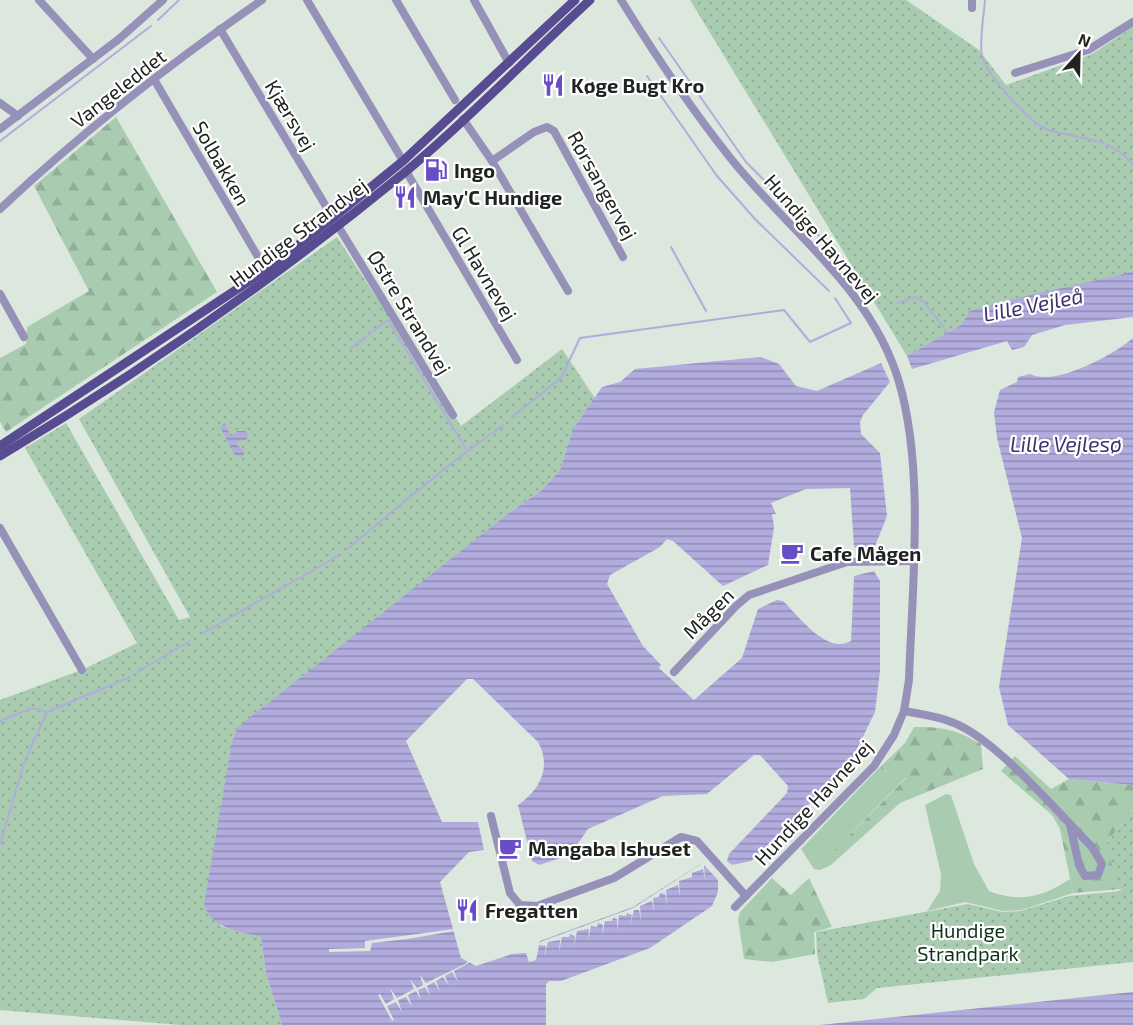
<svg xmlns="http://www.w3.org/2000/svg" width="1133" height="1025" font-family="'Exo 2',sans-serif">
  <style>
    .green { fill: #a9ccb1 }
    .forest { fill: url(#forest-firs) }
    .park { fill: url(#park-dots) }
    .water { fill: url(#water-rules) }
    .pier { fill: #dce7de }
    .lines { fill: none; stroke-linecap: round; stroke-linejoin: round }
    .stream { stroke: #b1acdd; stroke-width: 2 }
    .minor { stroke: #9591b9; stroke-width: 8 }
    .major { stroke: #574b91; stroke-width: 9 }
    .labels { text-anchor: middle; dominant-baseline: central; stroke-width: 4.5; stroke-linejoin: round; paint-order: stroke }
    .poi-label { font-size: 20px; font-weight: bold; fill: #202421; stroke: #fff; text-anchor: start }
    .street-label { font-size: 20px; fill: #202421; stroke: #fff }
    .park-label { font-size: 20px; fill: #0e321b; stroke: #fff }
    .water-label { font-size: 21px; font-style: italic; fill: #3e326f; stroke: #fff }
  </style>
  <defs>
    <pattern id="forest-firs" width="22" height="20" patternUnits="userSpaceOnUse" patternTransform="scale(1.5)"><rect width="22" height="20" fill="#a9ccb1"/><path d="M5 1l3.5 6h-7zM16 11l3.5 6h-7z" fill="#91af98"/></pattern>
    <pattern id="park-dots" width="8" height="8" patternUnits="userSpaceOnUse" patternTransform="scale(1.5)"><rect width="8" height="8" fill="#a9ccb1"/><path d="M2 2h.1M6 6h.1" fill="none" stroke="#91af98" stroke-width="1.8" stroke-linecap="round"/></pattern>
    <pattern id="water-rules" width="6" height="5" patternUnits="userSpaceOnUse" patternTransform="scale(1.5)"><rect width="6" height="5" fill="#b1acdd"/><path d="M0 2.5h6" fill="none" stroke="#908cb3"/></pattern>
  </defs>
  <rect width="100%" height="100%" fill="#dce7de"/>
  <!-- green -->
  <g class="green">
    <path d="M879,768L906,777L828,857L831,865L820,870L814,869L801,849Z"/>
    <path d="M946,794L951,795L974,864L989,891C1020,903 1043,897 1070,879L1073,893L1022,910L1003,911L965,902L927,911L940,891L941,874L925,805Z"/>
  </g>
  <!-- forest -->
  <g class="forest">
    <path d="M116,117L217,292L6,432L0,422V358L26,344L27,327L89,291L34,186Z"/>
    <path d="M914,727C943,727 955,729 981,744L983,769L900,803L831,865L828,857L906,778L879,768L905,743Z"/>
    <path d="M1015,756L1051,789L1069,779L1133,785V809L1105,845L1122,889L1073,893L1060,829L1052,815L1001,771Z"/>
    <path d="M772,878L791,895L809,878L832,927L814,932L815,954L772,962L744,959L738,919L740,912Z"/>
  </g>
  <!-- park -->
  <g class="park">
    <path d="M690,0H906L979,50L1006,85L1092,54L1133,27V271L1078,286L962,324L907,356Z"/>
    <path d="M337,237L461,426L562,349L595,398L573,429L560,470L542,490L509,513L220,926L261,937L266,973L282,1025H181L0,1010V700L84,669L137,643L25,448L66,423L179,620L190,617L79,419Z"/>
    <path d="M1133,809V962L877,988L864,999L828,1003L817,954L816,932L968,904L1002,912L1021,911L1069,896L1121,891L1105,845Z"/>
  </g>
  <!-- water -->
  <g class="water">
    <path d="M1133,271V317L1065,325L1032,335L1024,347L1012,350L1007,341L912,369L907,356L962,324L970,311C1024,294 1079,286 1133,271Z"/>
    <path d="M1133,338V785L1069,779L1008,725L999,687L1022,538L997,438L994,412L1000,390L1017,382L1018,377L1030,374C1054,387 1114,355 1133,338Z"/>
    <path d="M761,357L779,364L796,386L817,391L881,363L890,382L863,415L860,422L861,434L880,453L887,516L873,551L869,555L860,553L854,546L850,488L806,489L771,503L776,514H772L774,527L768,565L723,586L673,541L667,539L660,547L610,575L607,584L643,646L661,665L659,668L694,700L742,658L758,609L777,600L783,601C799,616 826,655 851,641L854,576L874,571L880,581V671L875,712L854,755L838,776L751,861L732,865L727,861L729,854L787,793L788,786L760,755H754L707,794L663,796L588,829L570,855L539,865L532,861L518,805C540,790 552,767 538,742L473,679H467L406,741L442,822H478L484,850L469,852L440,882L461,958L476,966L512,954L526,953L529,962L536,960L540,941L633,907L702,863L718,880V892L712,906L650,948L561,981H549L546,984V1025H282L266,973L261,937C239,931 211,929 204,904L232,742L238,727L509,513L542,490L560,470L573,429L602,387L620,382L635,369Z"/>
    <path d="M225,423L231,437L237,431H245L248,434L247,439L235,443L245,452L242,457L235,455L220,427Z"/>
    <path d="M1133,992V1025H820L1103,995Z"/>
  </g>
  <!-- pier -->
  <g class="pier">
    <path d="M704,862L705,881L703,869L692,873V877L679,881L680,897L678,885L666,890L667,906L665,894L660,893L659,897L653,898L654,913L652,901L640,906L641,921L639,910H634L630,926L632,915L627,913L626,916L619,915L617,931V919L613,918L612,921H605L602,936L603,925L598,923L597,927L591,926L588,941L589,929L577,931L574,947L575,936L570,934L569,937H562L559,952L560,940L548,942L544,957L546,946L539,945L540,942L633,908Z"/>
    <path d="M454,929V931L408,939L372,943L370,951L329,952V949L365,948V941Z"/>
    <path d="M468,960L469,963L454,971L458,982L452,972L445,976L449,986L443,977L436,981L440,991L434,982L427,986L430,996L425,987L418,990L421,1000L416,991L408,995L412,1007L406,997L398,1000L402,1012L396,1002L387,1006L394,1020L392,1021L378,995L380,994L386,1004L394,999L390,988L397,998L414,989L410,979L417,988L423,985L420,975L426,983L467,963Z"/>
  </g>
  <g class="lines">
    <!-- stream -->
    <g class="stream">
      <path d="M985,0C984,14 979,43 982,56C988,76 1029,124 1049,130C1084,141 1106,135 1133,164"/>
      <path d="M158,20L179,0"/>
      <path d="M659,38L746,162L824,241"/>
      <path d="M647,76L717,176L755,219L829,291"/>
      <path d="M0,141L151,26"/>
      <path d="M671,247L706,311"/>
      <path d="M897,303L915,297L924,302L948,333"/>
      <path d="M369,334L388,320L466,449"/>
      <path d="M351,348L367,336"/>
      <path d="M512,417L561,378L580,338L784,310L810,342L851,323L835,298"/>
      <path d="M347,549C399,507 449,462 504,425"/>
      <path d="M203,633L338,556"/>
      <path d="M137,672L190,641"/>
      <path d="M0,721L32,708L47,712"/>
      <path d="M0,844L25,760L47,712L130,677"/>
    </g>
    <!-- minor -->
    <g class="minor">
      <path d="M39,0L93,59"/>
      <path d="M307,0L403,161"/>
      <path d="M396,0L455,100"/>
      <path d="M474,0L509,63"/>
      <path d="M621,0C655,55 691,109 732,160C790,232 872,290 899,382C925,470 912,588 909,680L904,711L894,735L874,766L735,907"/>
      <path d="M972,8V0"/>
      <path d="M220,29L333,218"/>
      <path d="M1015,73L1088,50L1133,22"/>
      <path d="M155,81L261,262"/>
      <path d="M0,103L18,116"/>
      <path d="M463,119L492,161L568,291"/>
      <path d="M0,129L119,39L163,0"/>
      <path d="M492,161L534,132L547,127L554,131L623,257"/>
      <path d="M406,171L517,360"/>
      <path d="M0,209C81,133 171,63 262,0"/>
      <path d="M338,226L453,415"/>
      <path d="M0,294L24,337"/>
      <path d="M0,528L82,670"/>
      <path d="M674,672L736,606L749,595L847,562L912,561"/>
      <path d="M904,711C920,714 938,716 954,723C997,740 1057,812 1092,847L1102,864L1098,875L1085,876L1079,865L1070,825"/>
      <path d="M491,816L510,893L520,905L537,906L614,878L681,837L697,841L746,896"/>
    </g>
    <!-- major -->
    <g class="major">
      <path d="M0,446L266,270L333,218L403,161L575,0"/>
      <path d="M0,456C141,372 277,277 404,173C469,119 528,57 590,0"/>
    </g>
  </g>
  <!-- icons -->
  <defs>
    <g id="restaurant-bare" transform="scale(1.8)"><path d="M-5-6h1v4h1v-4h1v4h1v-4h1v5L-1.5 .5V6h-2V.5L-5-1ZM5-6V6H3V1.5H1.5Q1.5-4 5-6Z" fill="#694dc6" stroke="#fff" stroke-width="2.5" paint-order="stroke"/></g>
    <g id="fuel-bare" transform="scale(1.8)"><path d="M-5.5-6h7V0h2V4h1.3V-2.5L3-4.5l.8-.8L6-3V5H2.5V1h-1V6h-7ZM-4.2-4.7v3.2H.2V-4.7Z" fill="#694dc6" stroke="#fff" stroke-width="2.5" paint-order="stroke"/></g>
    <g id="cafe-bare" transform="scale(1.8)"><path d="M-5.5-4.5H6V0H3Q3 3.5 0 3.5H-2.5Q-5.5 3.5-5.5 0ZM3-3.2v2h1.7v-2ZM-6 4.5H4V6H-6Z" fill="#694dc6" stroke="#fff" stroke-width="2.5" paint-order="stroke"/></g>
  </defs>
  <g fill-rule="evenodd">
    <use href="#restaurant-bare" x="553" y="85"/>
    <use href="#fuel-bare" x="436" y="170"/>
    <use href="#restaurant-bare" x="405" y="197"/>
    <use href="#cafe-bare" x="792" y="553"/>
    <use href="#cafe-bare" x="510" y="848"/>
    <use href="#restaurant-bare" x="467" y="910"/>
  </g>
  <g class="labels">
    <!-- poi labels -->
    <g class="poi-label">
      <text x="571" y="85">Køge Bugt Kro</text>
      <text x="454" y="170">Ingo</text>
      <text x="423" y="197">May'C Hundige</text>
      <text x="810" y="553">Cafe Mågen</text>
      <text x="528" y="848">Mangaba Ishuset</text>
      <text x="485" y="910">Fregatten</text>
    </g>
    <!-- street labels -->
    <g class="street-label">
      <text transform="translate(118 88) rotate(-38)">Vangeleddet</text>
      <text transform="translate(291 115) rotate(59)">Kjærsvej</text>
      <text transform="translate(222 163) rotate(60)">Solbakken</text>
      <text transform="translate(603 185) rotate(61)">Rørsangervej</text>
      <text transform="translate(298 232) rotate(-37)">Hundige Strandvej</text>
      <text transform="translate(822 238) rotate(49)">Hundige Havnevej</text>
      <text transform="translate(485 273) rotate(59)">Gl Havnevej</text>
      <text transform="translate(410 312) rotate(59)">Østre Strandvej</text>
      <text transform="translate(708 613) rotate(-45)">Mågen</text>
      <text transform="translate(813 802) rotate(-47)">Hundige Havnevej</text>
    </g>
    <!-- park labels -->
    <g class="park-label">
      <text x="968" y="930">Hundige<tspan x="968" dy="23">Strandpark</tspan></text>
    </g>
    <!-- water labels -->
    <g class="water-label">
      <text transform="translate(1033 304) rotate(-11)">Lille Vejleå</text>
      <text x="1066" y="443">Lille Vejlesø</text>
    </g>
  </g>
  <!-- north arrow -->
  <g transform="translate(1079 54) rotate(22)" stroke="#ffffff" stroke-width="4.5" paint-order="stroke">
  <path d="M0-4.5L10 22L0 15L-10 22Z" fill="#202421"/>
  <text y="-9" font-size="16" font-weight="bold" text-anchor="middle" fill="#202421">N</text>
  </g>
</svg>
